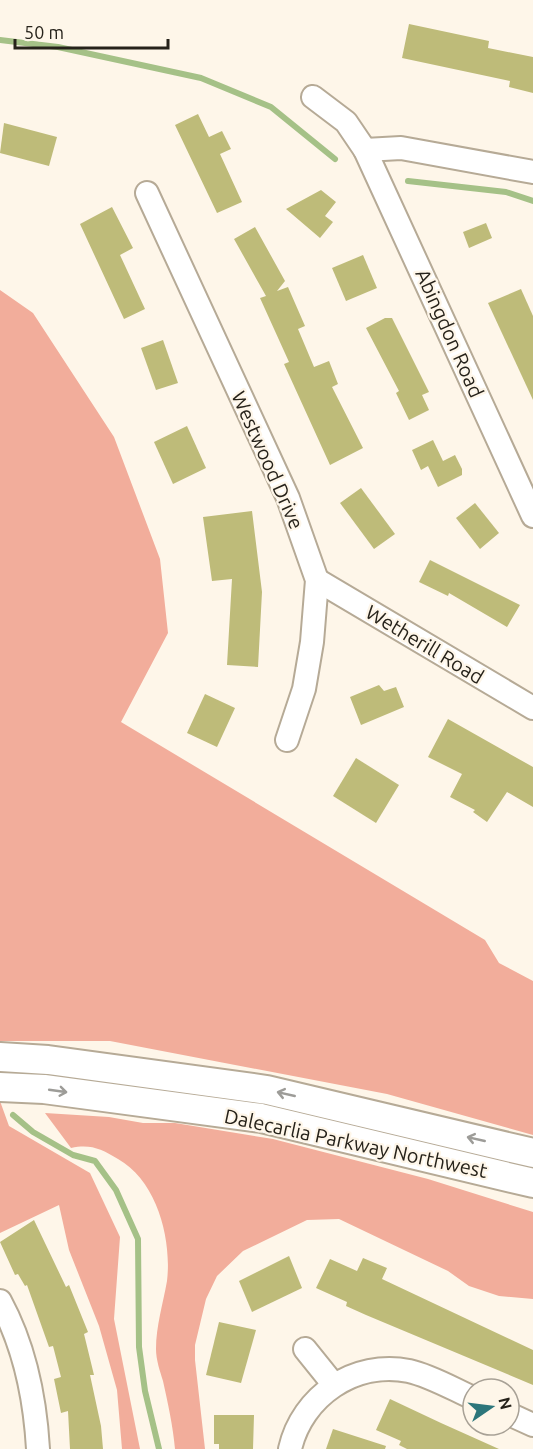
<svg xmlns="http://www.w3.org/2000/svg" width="533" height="1449" font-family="Ubuntu,sans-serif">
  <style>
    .forest { fill: #f2ad9b }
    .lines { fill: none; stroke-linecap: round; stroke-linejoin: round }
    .stream { stroke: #a5c187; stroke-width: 6 }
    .building { fill: #bebb79 }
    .minor-casing { stroke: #b6aa96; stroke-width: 26 }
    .major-casing { stroke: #b6aa96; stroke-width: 32 }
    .minor { stroke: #fff; stroke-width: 22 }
    .major { stroke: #fff; stroke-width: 28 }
    .oneway { stroke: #9d9c98 }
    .labels { text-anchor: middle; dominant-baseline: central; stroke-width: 4.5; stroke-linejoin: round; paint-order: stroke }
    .street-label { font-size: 20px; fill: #26221a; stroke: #fef6e9 }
  </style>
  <rect width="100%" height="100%" fill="#fef6e9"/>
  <!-- forest -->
  <g class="forest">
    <path d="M0,290L33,313L114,437L160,559L168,633L121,722L485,940L499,963L533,981V1135L387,1094L110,1041H0Z"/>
    <path d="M0,1101L9,1126L90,1173L120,1237L114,1319L140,1449H122L117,1390L99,1326L69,1250L59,1205L0,1233Z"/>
    <path d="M45,1113L109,1117L143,1123H175L273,1139L428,1179L533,1212V1299L499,1296L469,1286L448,1271L339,1219L307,1220L243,1251L217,1276L206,1299L195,1345V1360L205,1449H175C173,1426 168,1404 163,1381C160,1371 156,1360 156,1349C156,1326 163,1304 167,1281C172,1239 157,1181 118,1159C101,1149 91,1144 71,1148Z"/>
  </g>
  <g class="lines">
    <!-- stream -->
    <g class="stream">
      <path d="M0,40L58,47L201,78L271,107L335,159"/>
      <path d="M408,181L506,192L533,201"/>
      <path d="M13,1115L33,1132L73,1155L95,1161L116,1190L138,1239L139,1347L145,1391L159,1449"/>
    </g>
  </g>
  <!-- building -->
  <g class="building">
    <path d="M409,24L489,41L488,48L533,57V93L509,87L510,81L402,58Z"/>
    <path d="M198,114L209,137L222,131L231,149L220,154L242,202L217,213L175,125Z"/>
    <path d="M4,123L57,137L49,166L0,153Z"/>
    <path d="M321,190L336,202L325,216L333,222L320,238L286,209Z"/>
    <path d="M112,207L133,248L120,255L145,309L124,319L80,224Z"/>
    <path d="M486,223L492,238L469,248L463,232Z"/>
    <path d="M255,227L285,281L277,291L288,287L305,326L298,329L314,367L329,361L338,384L332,387L363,448L330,465L284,364L289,362L260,298L266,296L234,239Z"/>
    <path d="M363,255L377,288L346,301L332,268Z"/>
    <path d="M521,289L533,316V400L488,303Z"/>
    <path d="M385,318H392L429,392L422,395L429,410L409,420L396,393L399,391L366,328Z"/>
    <path d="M163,340L178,383L156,390L141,348Z"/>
    <path d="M187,426L206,468L173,484L154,442Z"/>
    <path d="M433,440L443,461L455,455L462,469V475L438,487L428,466L421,470L412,450Z"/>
    <path d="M361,488L395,534L374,549L340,503Z"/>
    <path d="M475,503L499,533L480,549L456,518Z"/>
    <path d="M252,511L262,592L258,667L227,665L232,579L212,581L203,517Z"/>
    <path d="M430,560L520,605L507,627L449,593L448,596L419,582Z"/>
    <path d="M379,685L384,691L396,687L404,707L361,725L350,697Z"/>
    <path d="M205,694L235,708L217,747L187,733Z"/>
    <path d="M448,719L533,767V807L507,792L487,822L473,812L475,810L450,797L462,774L428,757Z"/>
    <path d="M356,758L399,785L376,823L333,796Z"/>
    <path d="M34,1220L66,1287L69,1285L88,1332L84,1334L94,1375H90L101,1426L103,1449H70L68,1411L61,1413L54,1379L61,1377L53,1346L49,1347L27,1285L25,1286L18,1274L15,1275L0,1242Z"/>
    <path d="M289,1256L302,1288L252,1312L239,1281Z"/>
    <path d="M363,1258L387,1268L382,1279L533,1350V1385L366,1315L346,1306L347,1302L316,1288L330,1259L357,1271Z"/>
    <path d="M219,1322L256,1330L241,1383L206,1375Z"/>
    <path d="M390,1399L441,1423L499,1449H407L399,1445L401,1441L376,1430Z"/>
    <path d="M214,1415H254L253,1449H219V1444H214Z"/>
    <path d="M333,1429L386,1446L385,1449H326Z"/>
  </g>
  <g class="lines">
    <!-- minor casing -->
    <g class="minor-casing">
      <g id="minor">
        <path d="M313,97L346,122L365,150L533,516"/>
        <path d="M365,150L401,148L533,172"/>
        <path d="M147,193L288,498L317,580L312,642L304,689L287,740"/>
        <path d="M317,580L533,708"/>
        <path d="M0,1301C25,1347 35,1397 38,1449"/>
        <path d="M305,1349L334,1385"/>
        <path d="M509,1414L533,1425"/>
        <path d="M290,1449C302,1396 355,1360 409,1371C431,1376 453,1389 473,1398"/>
      </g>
    </g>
    <!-- major casing -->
    <g class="major-casing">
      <g id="major">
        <path d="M0,1057L48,1060L267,1090L533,1153"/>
        <path d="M0,1087L44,1089L261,1118L533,1183"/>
      </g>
    </g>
    <!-- minor -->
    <use href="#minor" class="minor"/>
    <!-- major -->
    <use href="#major" class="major"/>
  </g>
  <!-- one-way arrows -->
  <defs><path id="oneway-shaft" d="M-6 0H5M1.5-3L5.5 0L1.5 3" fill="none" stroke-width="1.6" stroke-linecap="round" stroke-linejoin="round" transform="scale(1.5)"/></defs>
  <g class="oneway">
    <use href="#oneway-shaft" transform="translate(58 1091) rotate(8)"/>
    <use href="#oneway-shaft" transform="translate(286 1094) rotate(-167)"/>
    <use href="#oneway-shaft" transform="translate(476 1139) rotate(-167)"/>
  </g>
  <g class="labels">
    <!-- street labels -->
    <g class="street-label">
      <text transform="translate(450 333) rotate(66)">Abingdon Road</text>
      <text transform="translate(268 460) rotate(66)">Westwood Drive</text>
      <text transform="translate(425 644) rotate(31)">Wetherill Road</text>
      <text transform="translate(356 1143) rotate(12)">Dalecarlia Parkway Northwest</text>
    </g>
  </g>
  <!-- north arrow -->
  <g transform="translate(491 1407) rotate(76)"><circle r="28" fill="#fef6e9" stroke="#a8a196" stroke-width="1.5"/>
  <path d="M0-4.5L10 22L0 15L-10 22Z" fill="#2d767b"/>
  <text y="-9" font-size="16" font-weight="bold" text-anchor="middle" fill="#26221a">N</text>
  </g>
  <!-- scale -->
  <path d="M15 39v9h153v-9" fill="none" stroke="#26221a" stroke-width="3"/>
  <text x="24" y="39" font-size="18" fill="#26221a" stroke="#fef6e9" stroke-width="4.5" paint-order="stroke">50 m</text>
</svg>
